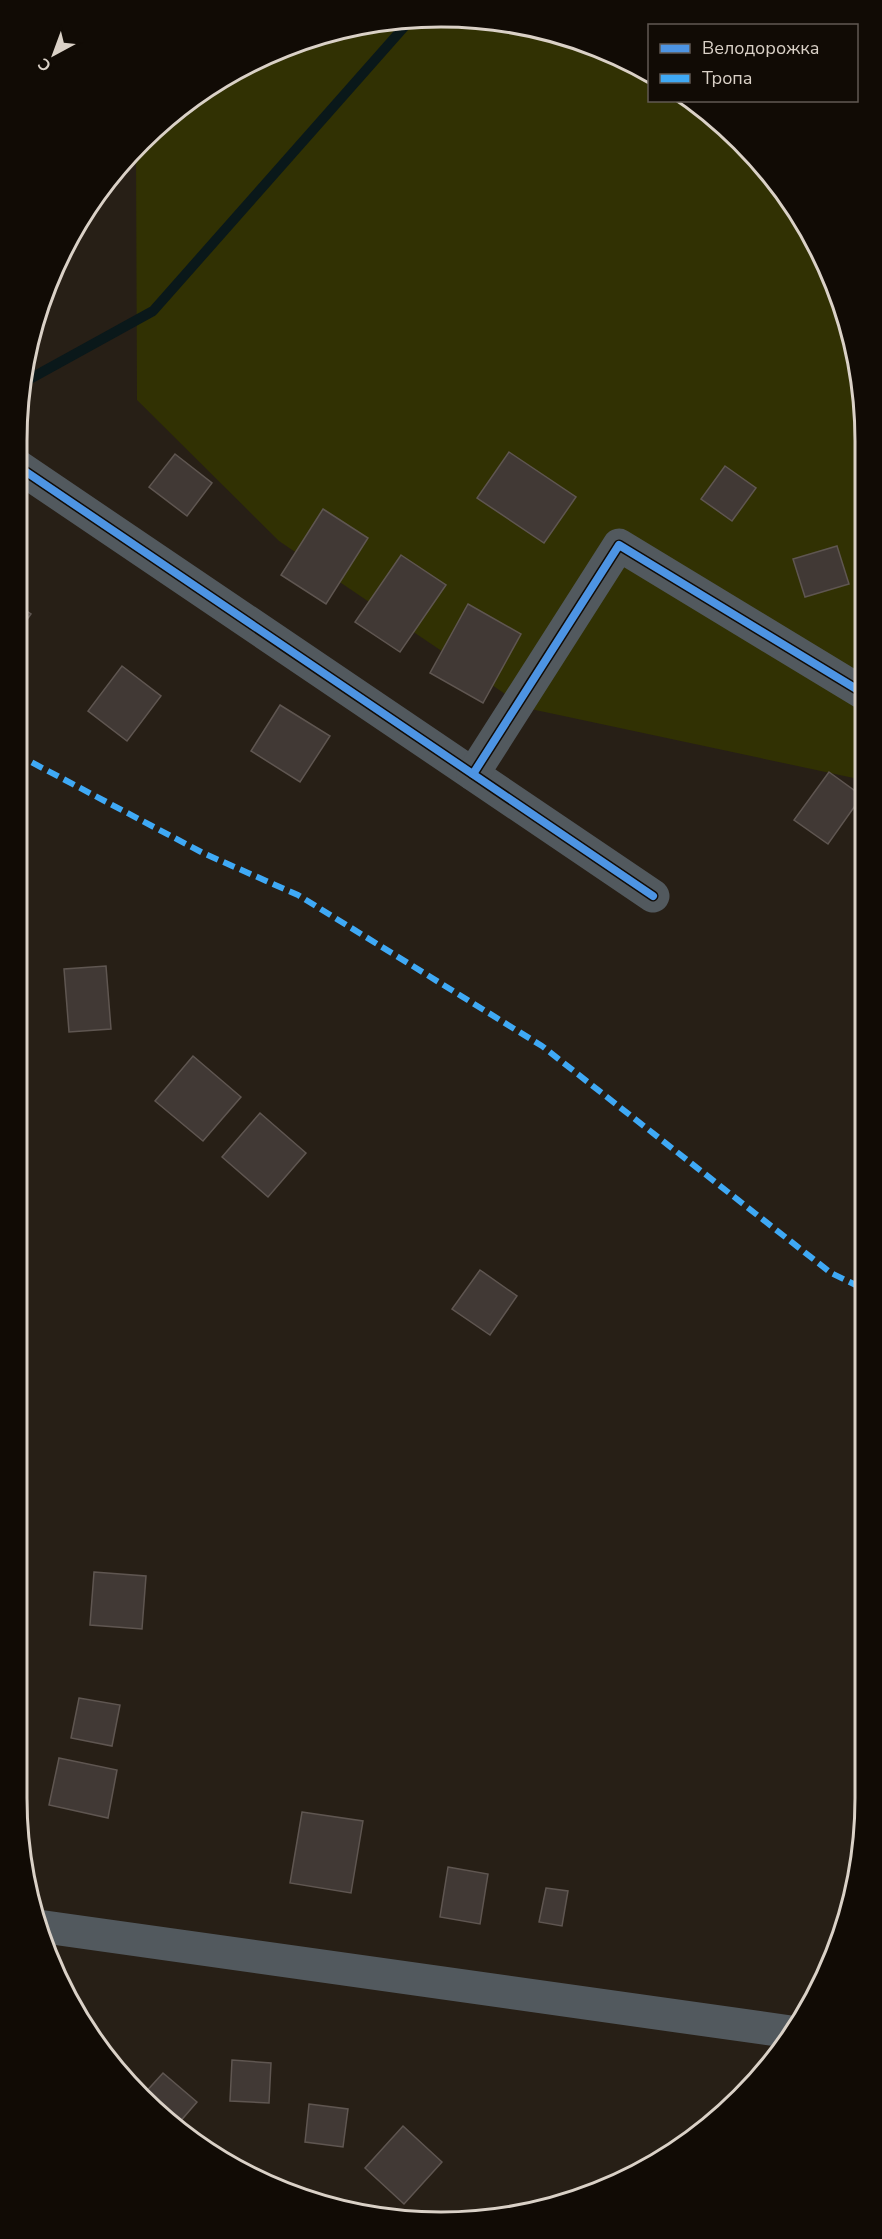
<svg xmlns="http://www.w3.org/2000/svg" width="882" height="2239" font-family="'Nunito Sans',sans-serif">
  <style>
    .green { fill: #313103 }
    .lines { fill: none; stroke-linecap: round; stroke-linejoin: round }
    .stream { stroke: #0a181a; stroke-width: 10 }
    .building { fill: #413935; stroke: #5f5651; stroke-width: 1.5 }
    .minor { stroke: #52595e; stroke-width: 33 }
    .quiet { stroke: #3fa9f5; stroke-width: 6; stroke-dasharray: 12 6; stroke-linecap: butt }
    .cycleway-casing { stroke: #110b05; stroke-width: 11 }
    .cycleway { stroke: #4d94e3; stroke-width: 8 }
    .rim { fill: none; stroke: #dad1c7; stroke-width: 3 }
  </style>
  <rect width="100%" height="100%" fill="#271f16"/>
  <!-- green -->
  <path class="green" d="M413,17L496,20L577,39L649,75L650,100L691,101L760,161L833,278L862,385L863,780L526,708L279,541L137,400L136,148L182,104L253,60L331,31Z"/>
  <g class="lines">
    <!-- stream -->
    <path class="stream" d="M26,381L153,311L412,18"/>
  </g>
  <!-- building -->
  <g class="building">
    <path d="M509,452L576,497L544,543L477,498Z"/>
    <path d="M175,454L212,483L187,516L149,487Z"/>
    <path d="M725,466L756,488L732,521L701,499Z"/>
    <path d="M323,509L368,538L326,604L281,575Z"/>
    <path d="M837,546L849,584L805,597L793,559Z"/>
    <path d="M401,555L446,585L400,652L355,622Z"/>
    <path d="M16,604L31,614L16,635Z"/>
    <path d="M468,604L521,634L483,703L430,673Z"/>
    <path d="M122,666L161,696L127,741L88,711Z"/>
    <path d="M280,705L330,736L300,782L251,751Z"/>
    <path d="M829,772L862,796L828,844L794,820Z"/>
    <path d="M106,966L111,1029L69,1032L64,969Z"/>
    <path d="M193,1056L241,1097L203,1141L155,1101Z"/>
    <path d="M260,1113L306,1153L268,1197L222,1157Z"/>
    <path d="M480,1270L517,1296L490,1335L452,1309Z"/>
    <path d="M94,1572L146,1576L142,1629L90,1625Z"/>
    <path d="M79,1698L120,1705L112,1746L71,1738Z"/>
    <path d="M59,1758L117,1770L108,1818L49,1805Z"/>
    <path d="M302,1812L363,1821L351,1893L290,1883Z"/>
    <path d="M448,1867L488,1874L480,1924L440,1917Z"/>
    <path d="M546,1888L568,1891L562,1926L539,1922Z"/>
    <path d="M232,2060L271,2063L269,2103L230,2101Z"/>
    <path d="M163,2073L197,2102L178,2124L143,2095Z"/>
    <path d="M309,2104L348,2109L343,2147L305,2142Z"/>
    <path d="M403,2126L442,2162L404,2204L365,2168Z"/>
  </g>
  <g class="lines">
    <!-- minor -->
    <g class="minor">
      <path d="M16,465L653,896"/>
      <path d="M473,774L619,545L863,693"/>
      <path d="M38,1926L791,2032"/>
    </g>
    <!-- quiet -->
    <path class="quiet" d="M16,754L203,853L298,895L542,1046L831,1273L864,1289"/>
    <!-- cycleway casing -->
    <g class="cycleway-casing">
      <g id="cycleway">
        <path d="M16,465L653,896"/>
        <path d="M473,774L619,545L863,693"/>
      </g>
    </g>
    <!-- cycleway -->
    <use href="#cycleway" class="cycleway"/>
  </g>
  <!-- crop -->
  <path d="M0 0H882V2239H0ZM441 27H441A414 414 0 0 1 855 441V1798A414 414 0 0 1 441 2212H441A414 414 0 0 1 27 1798V441A414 414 0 0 1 441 27Z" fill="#110b05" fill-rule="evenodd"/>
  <path class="rim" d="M441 27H441A414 414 0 0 1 855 441V1798A414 414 0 0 1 441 2212H441A414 414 0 0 1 27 1798V441A414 414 0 0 1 441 27Z"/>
  <!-- legend -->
  <rect x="648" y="24" width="210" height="78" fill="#110b05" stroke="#615a53" stroke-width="1.5"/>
  <rect x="660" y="44" width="30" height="9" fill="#4d94e3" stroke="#615a53" stroke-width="1.5"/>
  <text x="702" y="54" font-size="18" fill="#dad1c7">Велодорожка</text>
  <rect x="660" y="74" width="30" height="9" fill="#3fa9f5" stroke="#615a53" stroke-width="1.5"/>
  <text x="702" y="84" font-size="18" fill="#dad1c7">Тропа</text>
  <!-- north arrow -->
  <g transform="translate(54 54) rotate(221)" stroke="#110b05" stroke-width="4.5" paint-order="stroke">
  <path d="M0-4.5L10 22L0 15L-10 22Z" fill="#dad1c7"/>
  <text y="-9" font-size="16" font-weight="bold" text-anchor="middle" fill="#dad1c7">С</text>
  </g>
</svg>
